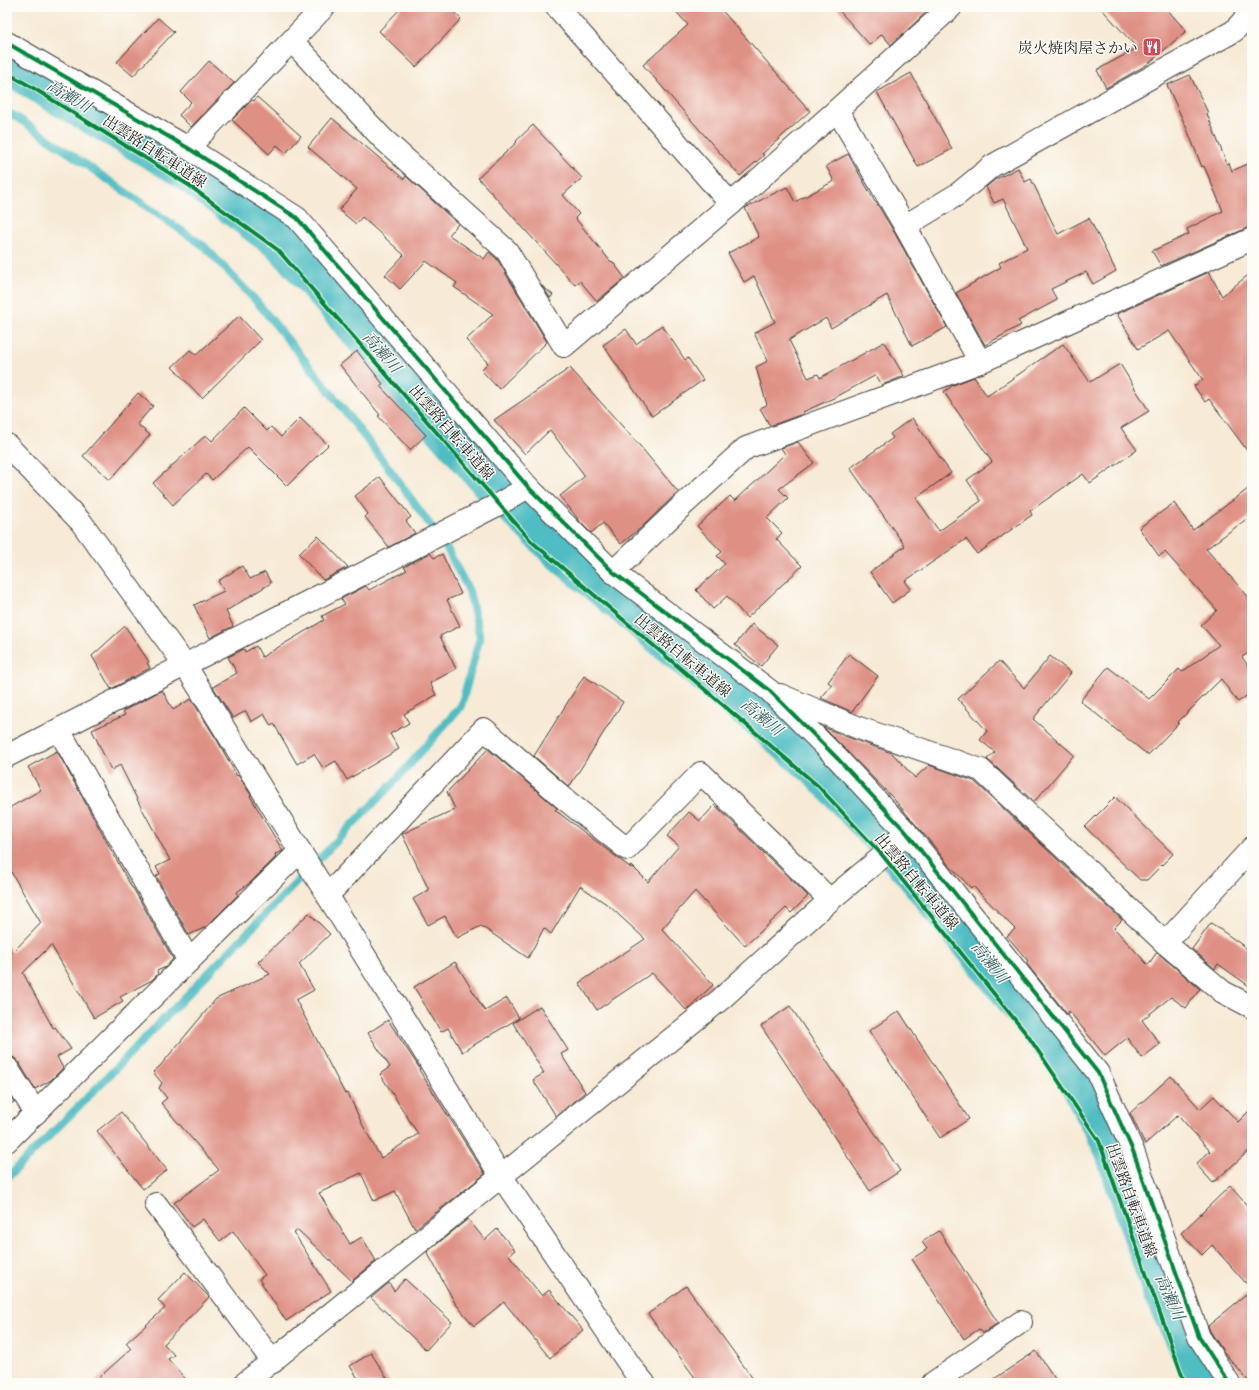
<svg xmlns="http://www.w3.org/2000/svg" width="1259" height="1390" font-family="'EB Garamond','Noto Serif JP',serif">
  <style>
    .lines { fill: none; stroke-linecap: round; stroke-linejoin: round }
    .stream { stroke: #4fbdc3; stroke-width: 8 }
    .river { stroke: #4fbdc3; stroke-width: 45 }
    .building { fill: #df9084 }
    .street-casing { stroke: #3d3b38; stroke-width: 24 }
    .street { stroke: #fff; stroke-width: 22 }
    .cycleway-casing { stroke: #fdfcf7; stroke-width: 6 }
    .cycleway { stroke: #00873e; stroke-width: 4 }
    .labels { text-anchor: middle; dominant-baseline: central; stroke-width: 3; stroke-linejoin: round; paint-order: stroke }
    .poi-label { font-size: 15px; fill: #1c1c1c; stroke: #fdfcf7; text-anchor: end }
    .street-label { font-size: 15px; fill: #1c1c1c; stroke: #fdfcf7 }
    .water-label { font-size: 16px; font-style: italic; fill: #305c5f; stroke: #fdfcf7 }
  </style>
  <rect width="100%" height="100%" fill="#fdfcf7"/>
  <filter id="ink" filterUnits="userSpaceOnUse"><feTurbulence type="fractalNoise" baseFrequency=".025" numOctaves="2"/><feDisplacementMap in="SourceGraphic" scale="8" xChannelSelector="R" yChannelSelector="G"/><feConvolveMatrix kernelMatrix="1 2 1 2 8 2 1 2 1" color-interpolation-filters="sRGB"/></filter>
  <filter id="wash" filterUnits="userSpaceOnUse"><feTurbulence type="fractalNoise" baseFrequency=".012" numOctaves="4" result="noise"/><feDisplacementMap in="SourceGraphic" scale="16" xChannelSelector="R" yChannelSelector="G"/><feGaussianBlur stdDeviation="0.9" result="paint"/><feColorMatrix in="noise" values="0 0 0 0 0 0 0 0 0 0 0 0 0 0 0 0 0 1.4 0 .05"/><feComposite in="paint" operator="in"/></filter>
  <g filter="url(#wash)">
    <rect width="100%" height="100%" fill="#f7ead6"/>
    <g class="lines">
      <!-- stream -->
      <path class="stream" d="M7,112L21,120L204,246L257,302L324,384L394,475L446,547L469,591L480,637L461,706L398,778L78,1107L7,1178"/>
      <!-- river -->
      <path class="river" d="M7,60L62,94L182,164L286,242L495,483L562,549L822,768L914,868L1073,1065L1115,1145L1165,1292L1211,1383"/>
    </g>
    <g id="blocks">
      <!-- building -->
      <g class="building">
        <path d="M402,7H448L461,19L416,67L379,31Z"/>
        <path d="M672,7H719L810,111L762,154L764,155L740,176L643,65L688,25Z"/>
        <path d="M836,7H932L891,45L882,34L870,45Z"/>
        <path d="M1100,7H1165L1186,31L1148,64L1106,88L1097,70L1137,48Z"/>
        <path d="M158,18L174,32L133,76L117,62Z"/>
        <path d="M209,61L234,83L191,127L179,115L191,102L181,92Z"/>
        <path d="M911,73L952,149L918,167L877,92Z"/>
        <path d="M1190,75L1208,113L1207,114L1227,164L1229,163L1232,171L1252,162V227L1247,228L1161,266L1152,251L1189,234L1187,229L1223,211L1204,166L1202,167L1187,129L1167,85Z"/>
        <path d="M257,97L301,136L286,153L277,145L269,154L232,120L252,100L254,101Z"/>
        <path d="M332,118L404,179L406,176L458,224L449,235L484,259L489,252L497,259L547,342L499,389L481,370L488,363L466,340L493,314L454,287L457,283L426,261L400,289L385,275L404,255L362,217L356,224L339,210L357,189L308,147Z"/>
        <path d="M533,125L582,178L563,195L579,214L575,218L611,262L612,261L625,278L597,301L580,281L575,285L478,178L517,142L516,141Z"/>
        <path d="M848,154L875,202H876L894,232L947,327L912,346L887,295L831,328L826,318L789,340L808,378L818,374L820,378L884,342L904,376L882,385L876,375L838,396L803,412V414L770,426L760,408L767,405L756,367L768,361L754,333L775,322L754,276L744,282L728,253L759,237L745,208L787,187L795,202L834,181L826,166Z"/>
        <path d="M1018,168L1025,182L1031,179L1058,234L1089,218L1116,271L1093,284L1086,272L1051,289L1057,300L1018,321L1021,325L985,345L956,293L1001,267L999,263L1027,248L1003,199L994,203L986,187L996,179Z"/>
        <path d="M1209,272L1222,296L1252,272V457L1209,399L1205,402L1194,386L1203,380L1169,331L1138,349L1117,314Z"/>
        <path d="M542,286L553,295L550,298Z"/>
        <path d="M239,316L261,340L202,398L172,367L190,350L196,355Z"/>
        <path d="M662,325L685,360L688,358L703,380L652,416L603,345L626,329L636,344Z"/>
        <path d="M1063,344L1090,382L1120,364L1149,411L1121,428L1137,450L1090,483L1083,474L1030,511L1032,515L977,554L966,539L905,581L911,589L892,603L870,572L905,546L850,468L893,438L890,434L912,418L951,473L916,498L939,531L981,501L967,480L992,462L944,392L953,385L974,377L987,396Z"/>
        <path d="M357,351L383,384L380,386L426,435L410,450L378,416L380,415L340,365Z"/>
        <path d="M570,368L640,446L678,492L643,526L621,544L603,523L591,533L582,524L560,496L585,476L550,430L525,454L494,420Z"/>
        <path d="M138,393L153,406L137,424L150,435L110,480L83,456Z"/>
        <path d="M244,408L267,431L271,427L281,437L300,418L328,445L287,486L248,447L212,480L206,474L173,505L153,483L206,435L212,441Z"/>
        <path d="M798,442L814,463L779,489L788,498L767,518L782,533L776,539L802,566L747,618L727,596L713,609L696,590L725,564L717,556L722,552L697,526L730,496L735,501L785,454L781,448Z"/>
        <path d="M380,477L411,517L406,521L415,533L389,547L365,517L368,514L355,496Z"/>
        <path d="M1252,486V515L1206,549L1252,601V651L1242,657L1252,672V692L1238,702L1221,679L1178,722L1179,723L1148,755L1080,701L1108,667L1149,699L1179,669L1182,672L1219,645L1201,625L1217,610L1165,552L1159,556L1139,528L1174,503L1193,530Z"/>
        <path d="M318,536L348,567L323,580L299,554Z"/>
        <path d="M430,553L434,558L442,554L461,594L447,600L460,626L440,636L456,669L430,683L436,695L404,714L409,723L390,734L399,749L347,780L336,761L323,768L314,754L297,764L274,724L271,726L264,714L251,722L246,711L233,718L213,687L237,673L228,657L244,649L245,652L256,646L262,657L324,620L322,616L345,604L341,599L366,586L369,590L407,570L404,567Z"/>
        <path d="M242,566L250,579L265,572L271,583L226,611L233,626L210,638L194,605L224,591L218,581Z"/>
        <path d="M752,624L778,645L761,666L735,645Z"/>
        <path d="M125,626L149,662L147,663L150,668L111,689L92,656Z"/>
        <path d="M849,654L878,676L852,712L821,698L832,685L828,682Z"/>
        <path d="M1050,656L1071,673L1033,719L1074,755L1034,802L987,759L995,752L980,740L987,731L958,699L999,661L1024,688Z"/>
        <path d="M584,676L623,702L569,787L534,756Z"/>
        <path d="M162,690L173,710L191,699L217,740L237,776L238,775L251,795L250,796L283,851L275,854L276,857L251,882L237,892L238,895L206,927L189,935L156,876L160,874L156,867L170,860L165,851L140,805L120,765L111,770L92,730L125,715L123,711Z"/>
        <path d="M823,727L855,740L892,753L915,778L929,765L974,781L1122,920L1114,928L1148,965L1157,952L1200,989L1186,1008L1171,997L1142,1020L1160,1044L1142,1058L1127,1038L1105,1056L1069,1011L1067,1014L1026,963L1028,961L1007,936L1015,929L973,886L971,888L947,863L933,845L893,798Z"/>
        <path d="M488,749L557,808L555,810L631,868L632,866L648,882L679,846L667,836L689,812L700,821L715,805L808,896L791,913L786,908L745,946L695,891L662,929L713,985L686,1010L652,973L597,1010L579,983L645,939L608,905L580,886L551,934L544,928L528,958L481,926L457,938L445,916L428,925L413,899L429,890L402,834L455,809L447,792Z"/>
        <path d="M57,751L132,888H133L173,959L166,967L157,971L158,974L152,980L120,997L123,1001L94,1018L51,945L23,973L53,1028L55,1027L71,1049L57,1057L63,1068L51,1080L35,1089L18,1061L13,1057L7,1056V945L12,953L41,923L7,865V809L41,790L28,767Z"/>
        <path d="M1115,797L1173,854L1147,880H1140L1085,827Z"/>
        <path d="M309,913L330,934L299,964L314,990L296,1000L345,1094L348,1093L362,1124L381,1158L418,1134L380,1074L390,1067L368,1033L388,1020L420,1069L419,1070L485,1174L415,1229L395,1191L374,1201L361,1173L319,1193L350,1244L362,1237L376,1261L352,1281L298,1230L294,1233L331,1291L286,1321L259,1279L265,1275L233,1231L220,1241L203,1219L192,1227L174,1203L219,1170L161,1103L167,1098L159,1088L162,1083L153,1072L160,1066L216,999L270,974L258,962Z"/>
        <path d="M1211,923L1252,952V988L1218,964L1215,969L1192,949Z"/>
        <path d="M455,962L485,1011L507,998L519,1018L462,1052L448,1028L441,1032L414,987Z"/>
        <path d="M540,1006L568,1050L561,1054L585,1092L556,1116L533,1080L544,1073L513,1023Z"/>
        <path d="M790,1006L900,1171L870,1191L761,1026Z"/>
        <path d="M899,1011L969,1119L940,1138L869,1031Z"/>
        <path d="M1171,1076L1200,1109L1214,1096L1238,1122L1252,1108V1148L1213,1183L1196,1164L1210,1151L1178,1115L1145,1144L1130,1113Z"/>
        <path d="M7,1091L14,1102L7,1106Z"/>
        <path d="M121,1112L167,1170L143,1189L97,1131Z"/>
        <path d="M1230,1186L1252,1211V1290L1212,1245L1202,1255L1181,1233Z"/>
        <path d="M468,1219L485,1240L497,1229L515,1250L509,1255L542,1296L549,1290L583,1330L550,1358L504,1302L474,1326L455,1303L427,1252Z"/>
        <path d="M939,1231L998,1323L983,1333L979,1329L964,1339L912,1259L927,1249L922,1242Z"/>
        <path d="M185,1272L209,1297L164,1344L174,1355L168,1359L189,1383H93L131,1349L126,1343L165,1308L158,1300Z"/>
        <path d="M405,1279L452,1322L426,1350L371,1298L389,1283L394,1291Z"/>
        <path d="M686,1286L756,1383H699L648,1314Z"/>
        <path d="M1252,1290V1383H1250L1223,1351L1210,1331L1208,1326Z"/>
        <path d="M1036,1351L1058,1383H988Z"/>
        <path d="M371,1353L390,1383H361L350,1366Z"/>
      </g>
    </g>
  </g>
  <g filter="url(#ink)">
    <use href="#blocks" fill-opacity="0" stroke="#3d3b38" stroke-width="1"/>
    <g class="lines">
      <!-- street casing -->
      <g class="street-casing">
        <g id="street">
          <path d="M557,7L731,204L837,110L905,226L980,362"/>
          <path d="M292,41L382,138L507,251L564,346L731,204"/>
          <path d="M7,43L188,148L297,218L528,487L613,572L770,691L838,759L906,832L1098,1073L1133,1151L1199,1337L1229,1383"/>
          <path d="M837,110L951,7"/>
          <path d="M188,148L324,7"/>
          <path d="M905,226L958,194L992,166L1234,31L1252,11"/>
          <path d="M7,445L81,522L185,665L501,1176L634,1371L644,1383"/>
          <path d="M613,572L683,505L746,448L980,362L1252,239"/>
          <path d="M780,695L859,728L981,770L1165,943L1223,992L1252,1007"/>
          <path d="M59,730L189,961"/>
          <path d="M7,756L499,504L528,487"/>
          <path d="M328,895L484,729L567,801L627,849L701,773L830,900"/>
          <path d="M1165,943L1252,848"/>
          <path d="M7,1068L36,1113"/>
          <path d="M7,1141L300,851"/>
          <path d="M156,1204L273,1362"/>
          <path d="M245,1383L721,999L830,900L883,856L906,832"/>
          <path d="M933,1383L1021,1322"/>
        </g>
      </g>
      <!-- street -->
      <use href="#street" class="street"/>
      <!-- cycleway casing -->
      <g class="cycleway-casing">
        <g id="cycleway">
          <path d="M7,43L188,148L297,218L528,487L613,572L770,691L838,759L906,832L1098,1073L1133,1151L1199,1337L1229,1383"/>
          <path d="M7,73L30,86L187,184L278,250L531,541L818,786L883,856L1028,1036L1099,1141L1183,1378L1186,1383"/>
        </g>
      </g>
      <!-- cycleway -->
      <use href="#cycleway" class="cycleway"/>
    </g>
  </g>
  <!-- icons -->
  <defs>
    <g id="restaurant-square" transform="scale(1)"><rect x="-9" y="-9" width="18" height="18" rx="4" fill="#d1495b" stroke="#fdfcf7"/><path d="M-5-6h1v4h1v-4h1v4h1v-4h1v5L-1.5 .5V6h-2V.5L-5-1ZM5-6V6H3V1.5H1.5Q1.5-4 5-6Z" fill="#fff"/></g>
  </defs>
  <g fill-rule="evenodd">
    <use href="#restaurant-square" x="1152" y="47"/>
  </g>
  <g class="labels">
    <!-- poi labels -->
    <g class="poi-label">
      <text x="1138" y="47">炭火焼肉屋さかい</text>
    </g>
    <!-- street labels -->
    <g class="street-label">
      <text transform="translate(155 151) rotate(33)">出雲路自転車道線</text>
      <text transform="translate(452 432) rotate(49)">出雲路自転車道線</text>
      <text transform="translate(683 655) rotate(40)">出雲路自転車道線</text>
      <text transform="translate(917 881) rotate(50)">出雲路自転車道線</text>
      <text transform="translate(1132 1200) rotate(70)">出雲路自転車道線</text>
    </g>
    <!-- water labels -->
    <g class="water-label">
      <text transform="translate(69 96) rotate(31)">高瀬川</text>
      <text transform="translate(382 352) rotate(49)">高瀬川</text>
      <text transform="translate(762 717) rotate(40)">高瀬川</text>
      <text transform="translate(990 962) rotate(51)">高瀬川</text>
      <text transform="translate(1170 1297) rotate(66)">高瀬川</text>
    </g>
  </g>
  <!-- margin -->
  <rect width="1259" height="1390" fill="none" stroke="#fdfcf7" stroke-width="24"/>
</svg>
